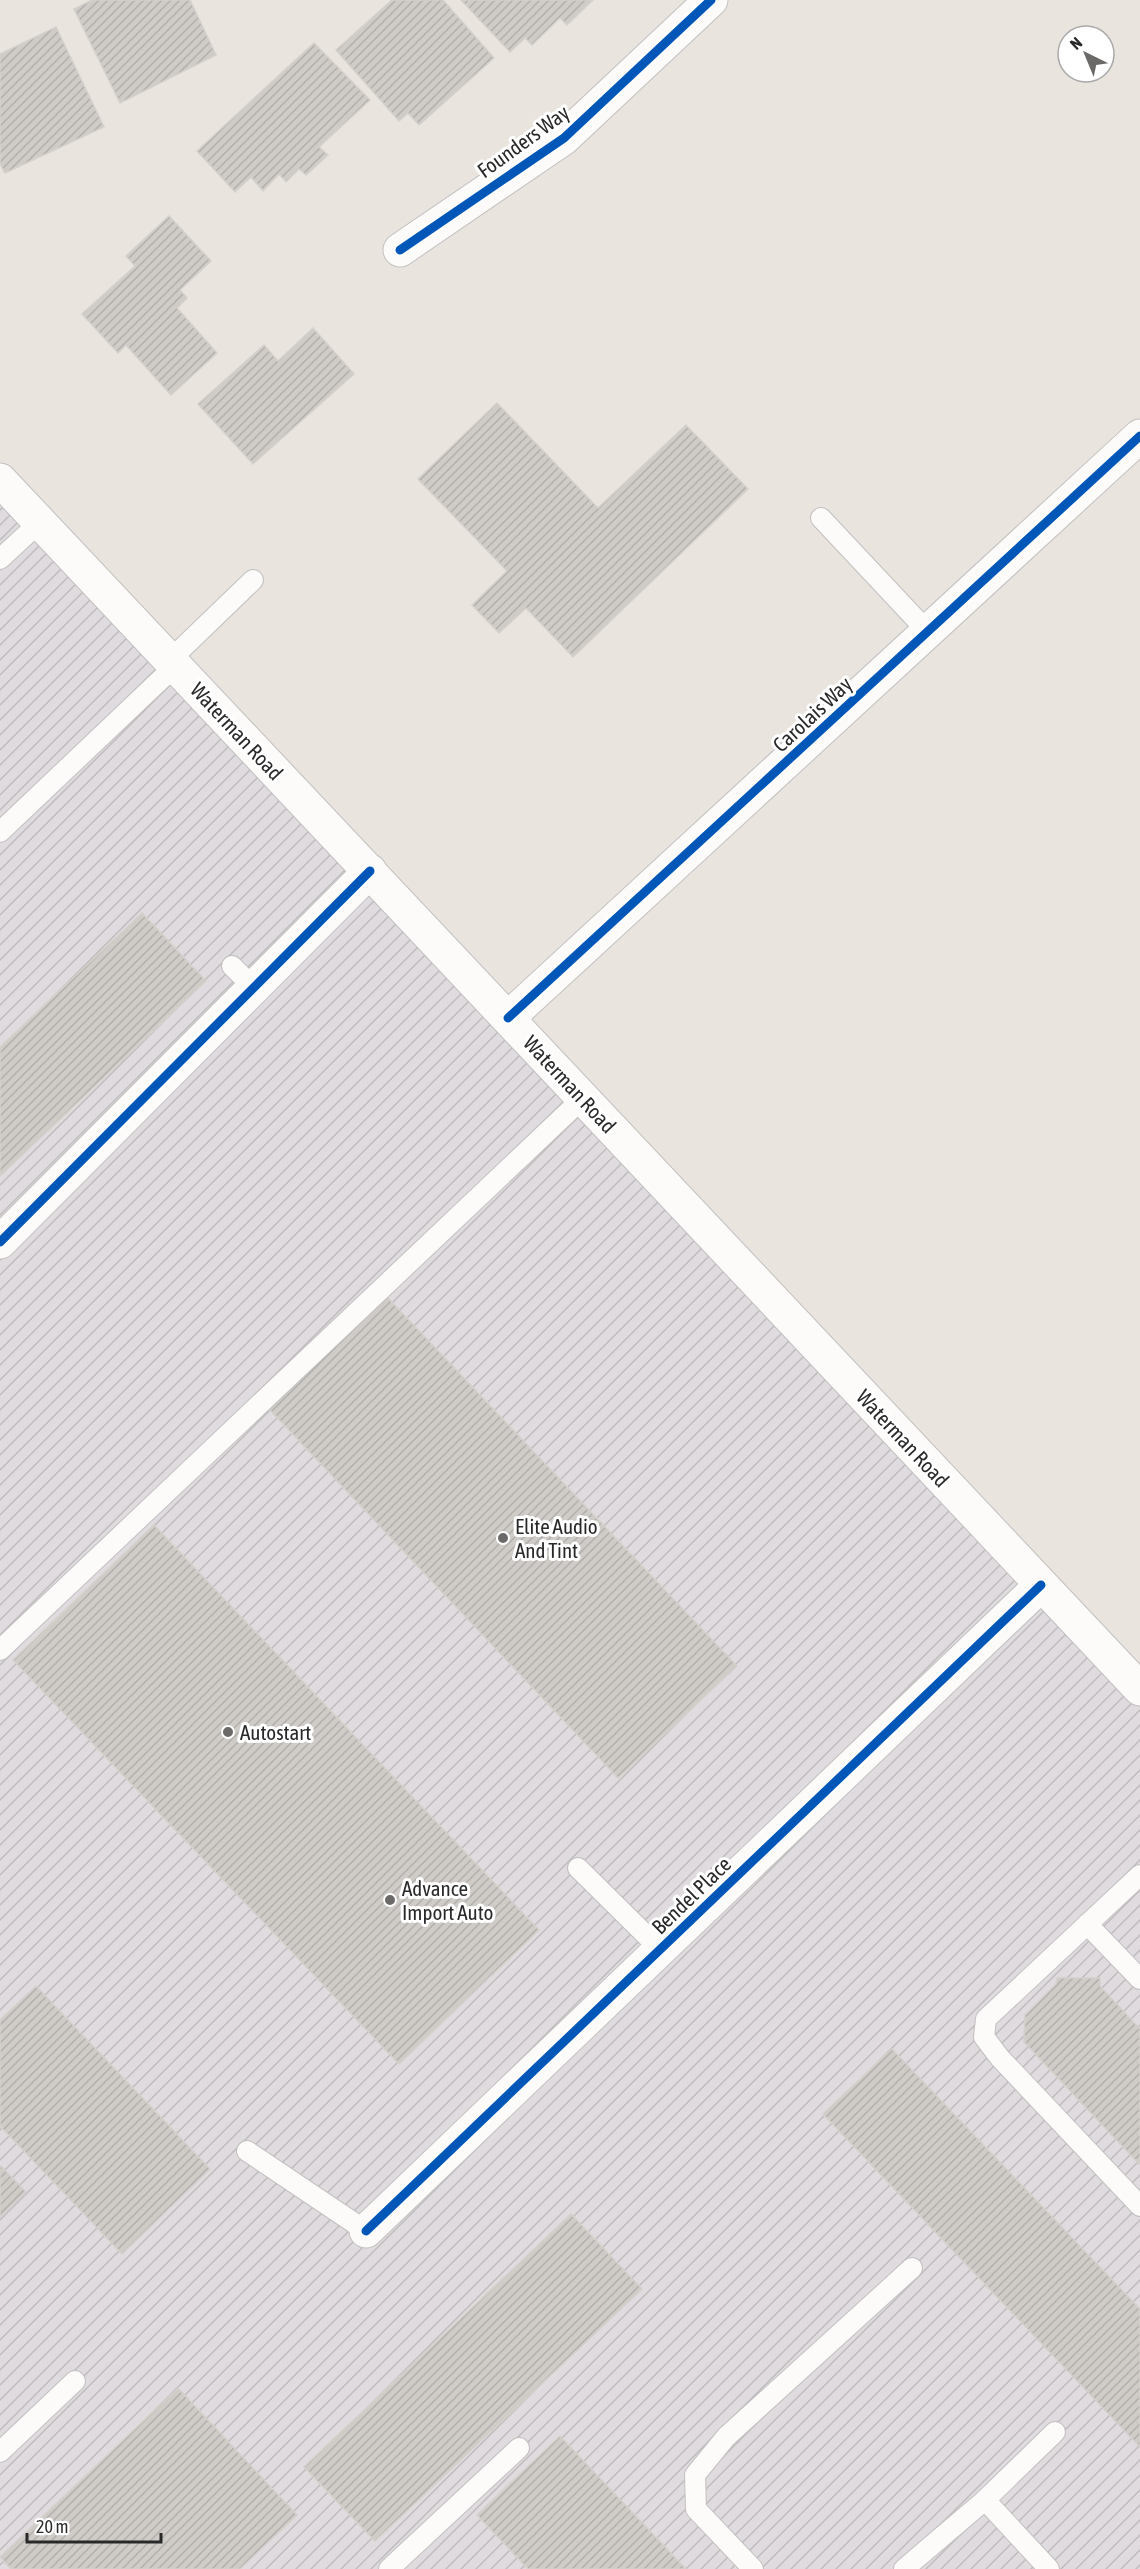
<svg xmlns="http://www.w3.org/2000/svg" width="1140" height="2569" font-family="'Asap Condensed',sans-serif">
  <style>
    .industrial { fill: url(#industrial-furrows) }
    .building { fill: url(#building-hatch); stroke: #d4d0cb; stroke-width: 1.5 }
    .lines { fill: none; stroke-linecap: round; stroke-linejoin: round }
    .service-casing { stroke: #c2c0c0; stroke-width: 22 }
    .minor-casing { stroke: #c2c0c0; stroke-width: 35 }
    .secondary-casing { stroke: #c2c0c0; stroke-width: 35 }
    .service { stroke: #fcfbfa; stroke-width: 20 }
    .minor { stroke: #fcfbfa; stroke-width: 33 }
    .secondary { stroke: #fcfbfa; stroke-width: 33 }
    .cycleway-casing { stroke: #fff; stroke-width: 13 }
    .cycleway { stroke: #0057b8; stroke-width: 9 }
    .poi-dot { fill: #6c6a68; stroke: #fff; stroke-width: 2 }
    .labels { text-anchor: middle; dominant-baseline: central; stroke-width: 6; stroke-linejoin: round; paint-order: stroke }
    .street-label { font-size: 21px; fill: #292929; stroke: #fff }
    .poi-label { font-size: 21px; fill: #292929; stroke: #fff; text-anchor: start }
  </style>
  <defs>
    <pattern id="industrial-furrows" width="10" height="10" patternUnits="userSpaceOnUse" patternTransform="scale(1.5)"><rect width="10" height="10" fill="#dfdbde"/><path d="M-1 1l2-2M0 10L10 0M9 11l2-2" fill="none" stroke="#bfbcbe"/></pattern>
    <pattern id="building-hatch" width="6" height="6" patternUnits="userSpaceOnUse" patternTransform="scale(1.5)"><rect width="6" height="6" fill="#cfccc8"/><path d="M-1 1l2-2M0 6l6-6M5 7l2-2" fill="none" stroke="#b2afac"/></pattern>
  </defs>
  <rect width="100%" height="100%" fill="#e9e4de"/>
  <!-- industrial -->
  <path class="industrial" d="M0,480L1140,1690V2569H0Z"/>
  <!-- building -->
  <g class="building">
    <path d="M92,0H190L216,55L120,103L74,9Z"/>
    <path d="M392,0H443L494,58L419,125L408,113L399,121L336,50Z"/>
    <path d="M461,0H593L567,25L560,18L532,45L525,38L510,52Z"/>
    <path d="M56,27L104,127L5,173L0,164V54Z"/>
    <path d="M314,43L370,100L319,147L328,155L306,175L299,169L286,182L279,174L263,191L251,177L235,192L197,151Z"/>
    <path d="M169,216L211,261L180,290L187,298L177,308L217,353L171,395L126,345L118,353L82,314L135,266L126,256Z"/>
    <path d="M313,328L354,374L253,464L198,404L264,345L278,361Z"/>
    <path d="M497,403L598,508L686,425L748,489L573,657L526,608L499,633L472,605L507,571L418,479Z"/>
    <path d="M142,913L206,981L0,1176V1047Z"/>
    <path d="M387,1297L737,1666L618,1778L269,1409Z"/>
    <path d="M154,1525L539,1930L399,2064L13,1660Z"/>
    <path d="M1057,1978H1100V1986L1140,2029V2165L1024,2042L1025,2015L1056,1984Z"/>
    <path d="M36,1986L210,2169L122,2254L0,2126V2020Z"/>
    <path d="M892,2049L1140,2309V2447L823,2114Z"/>
    <path d="M1,2166L26,2192L0,2217V2167Z"/>
    <path d="M571,2214L642,2289L375,2541L304,2467Z"/>
    <path d="M178,2388L297,2515L240,2569H11L0,2557Z"/>
    <path d="M560,2436L686,2569H528L477,2515Z"/>
  </g>
  <g class="lines">
    <!-- service casing -->
    <g class="service-casing">
      <g id="service">
        <path d="M821,518L928,632"/>
        <path d="M0,559L40,522"/>
        <path d="M170,660L253,580"/>
        <path d="M0,832L175,666"/>
        <path d="M232,966L254,988"/>
        <path d="M0,1650L583,1098"/>
        <path d="M578,1868L660,1949"/>
        <path d="M1140,1875L986,2019L984,2037L1000,2058L1140,2206"/>
        <path d="M1087,1924L1140,1979"/>
        <path d="M247,2151L366,2231"/>
        <path d="M0,2452L75,2381"/>
        <path d="M985,2500L1055,2432"/>
        <path d="M389,2569L519,2448"/>
        <path d="M753,2569L696,2509L695,2475L726,2437L912,2268"/>
        <path d="M904,2569L985,2500L1049,2569"/>
      </g>
    </g>
    <!-- minor casing -->
    <g class="minor-casing">
      <g id="minor">
        <path d="M400,250L564,138L711,0"/>
        <path d="M508,1018L1140,436"/>
        <path d="M0,1242L370,871"/>
        <path d="M366,2231L1041,1585"/>
      </g>
    </g>
    <!-- secondary casing -->
    <g class="secondary-casing">
      <path id="secondary" d="M0,480L1140,1689"/>
    </g>
    <!-- service -->
    <use href="#service" class="service"/>
    <!-- minor -->
    <use href="#minor" class="minor"/>
    <!-- secondary -->
    <use href="#secondary" class="secondary"/>
    <!-- cycleway casing -->
    <g class="cycleway-casing">
      <g id="cycleway">
        <path d="M400,250L564,138L711,0"/>
        <path d="M508,1018L1140,436"/>
        <path d="M0,1242L370,871"/>
        <path d="M366,2231L1041,1585"/>
      </g>
    </g>
    <!-- cycleway -->
    <use href="#cycleway" class="cycleway"/>
  </g>
  <!-- markers -->
  <g class="poi-dot">
    <circle cx="503" cy="1538" r="6"/>
    <circle cx="228" cy="1732" r="6"/>
    <circle cx="390" cy="1900" r="6"/>
  </g>
  <g class="labels">
    <!-- street labels -->
    <g class="street-label">
      <text transform="translate(523 141) rotate(-36)">Founders Way</text>
      <text transform="translate(812 714) rotate(-43)">Carolais Way</text>
      <text transform="translate(237 731) rotate(47)">Waterman Road</text>
      <text transform="translate(570 1084) rotate(47)">Waterman Road</text>
      <text transform="translate(903 1438) rotate(47)">Waterman Road</text>
      <text transform="translate(691 1895) rotate(-44)">Bendel Place</text>
    </g>
    <!-- poi labels -->
    <g class="poi-label">
      <text x="515" y="1526">Elite Audio<tspan x="515" dy="24">And Tint</tspan></text>
      <text x="240" y="1732">Autostart</text>
      <text x="402" y="1888">Advance<tspan x="402" dy="24">Import Auto</tspan></text>
    </g>
  </g>
  <!-- north arrow -->
  <g transform="translate(1086 54) rotate(317)"><circle r="28" fill="#ffffff" stroke="#a9a9a9" stroke-width="1.5"/>
  <path d="M0-4.5L10 22L0 15L-10 22Z" fill="#6c6a68"/>
  <text y="-9" font-size="16" font-weight="bold" text-anchor="middle" fill="#292929">N</text>
  </g>
  <!-- scale -->
  <path d="M27 2533v9h134v-9" fill="none" stroke="#292929" stroke-width="3"/>
  <text x="36" y="2533" font-size="18" fill="#292929" stroke="#ffffff" stroke-width="4.5" paint-order="stroke">20 m</text>
</svg>
